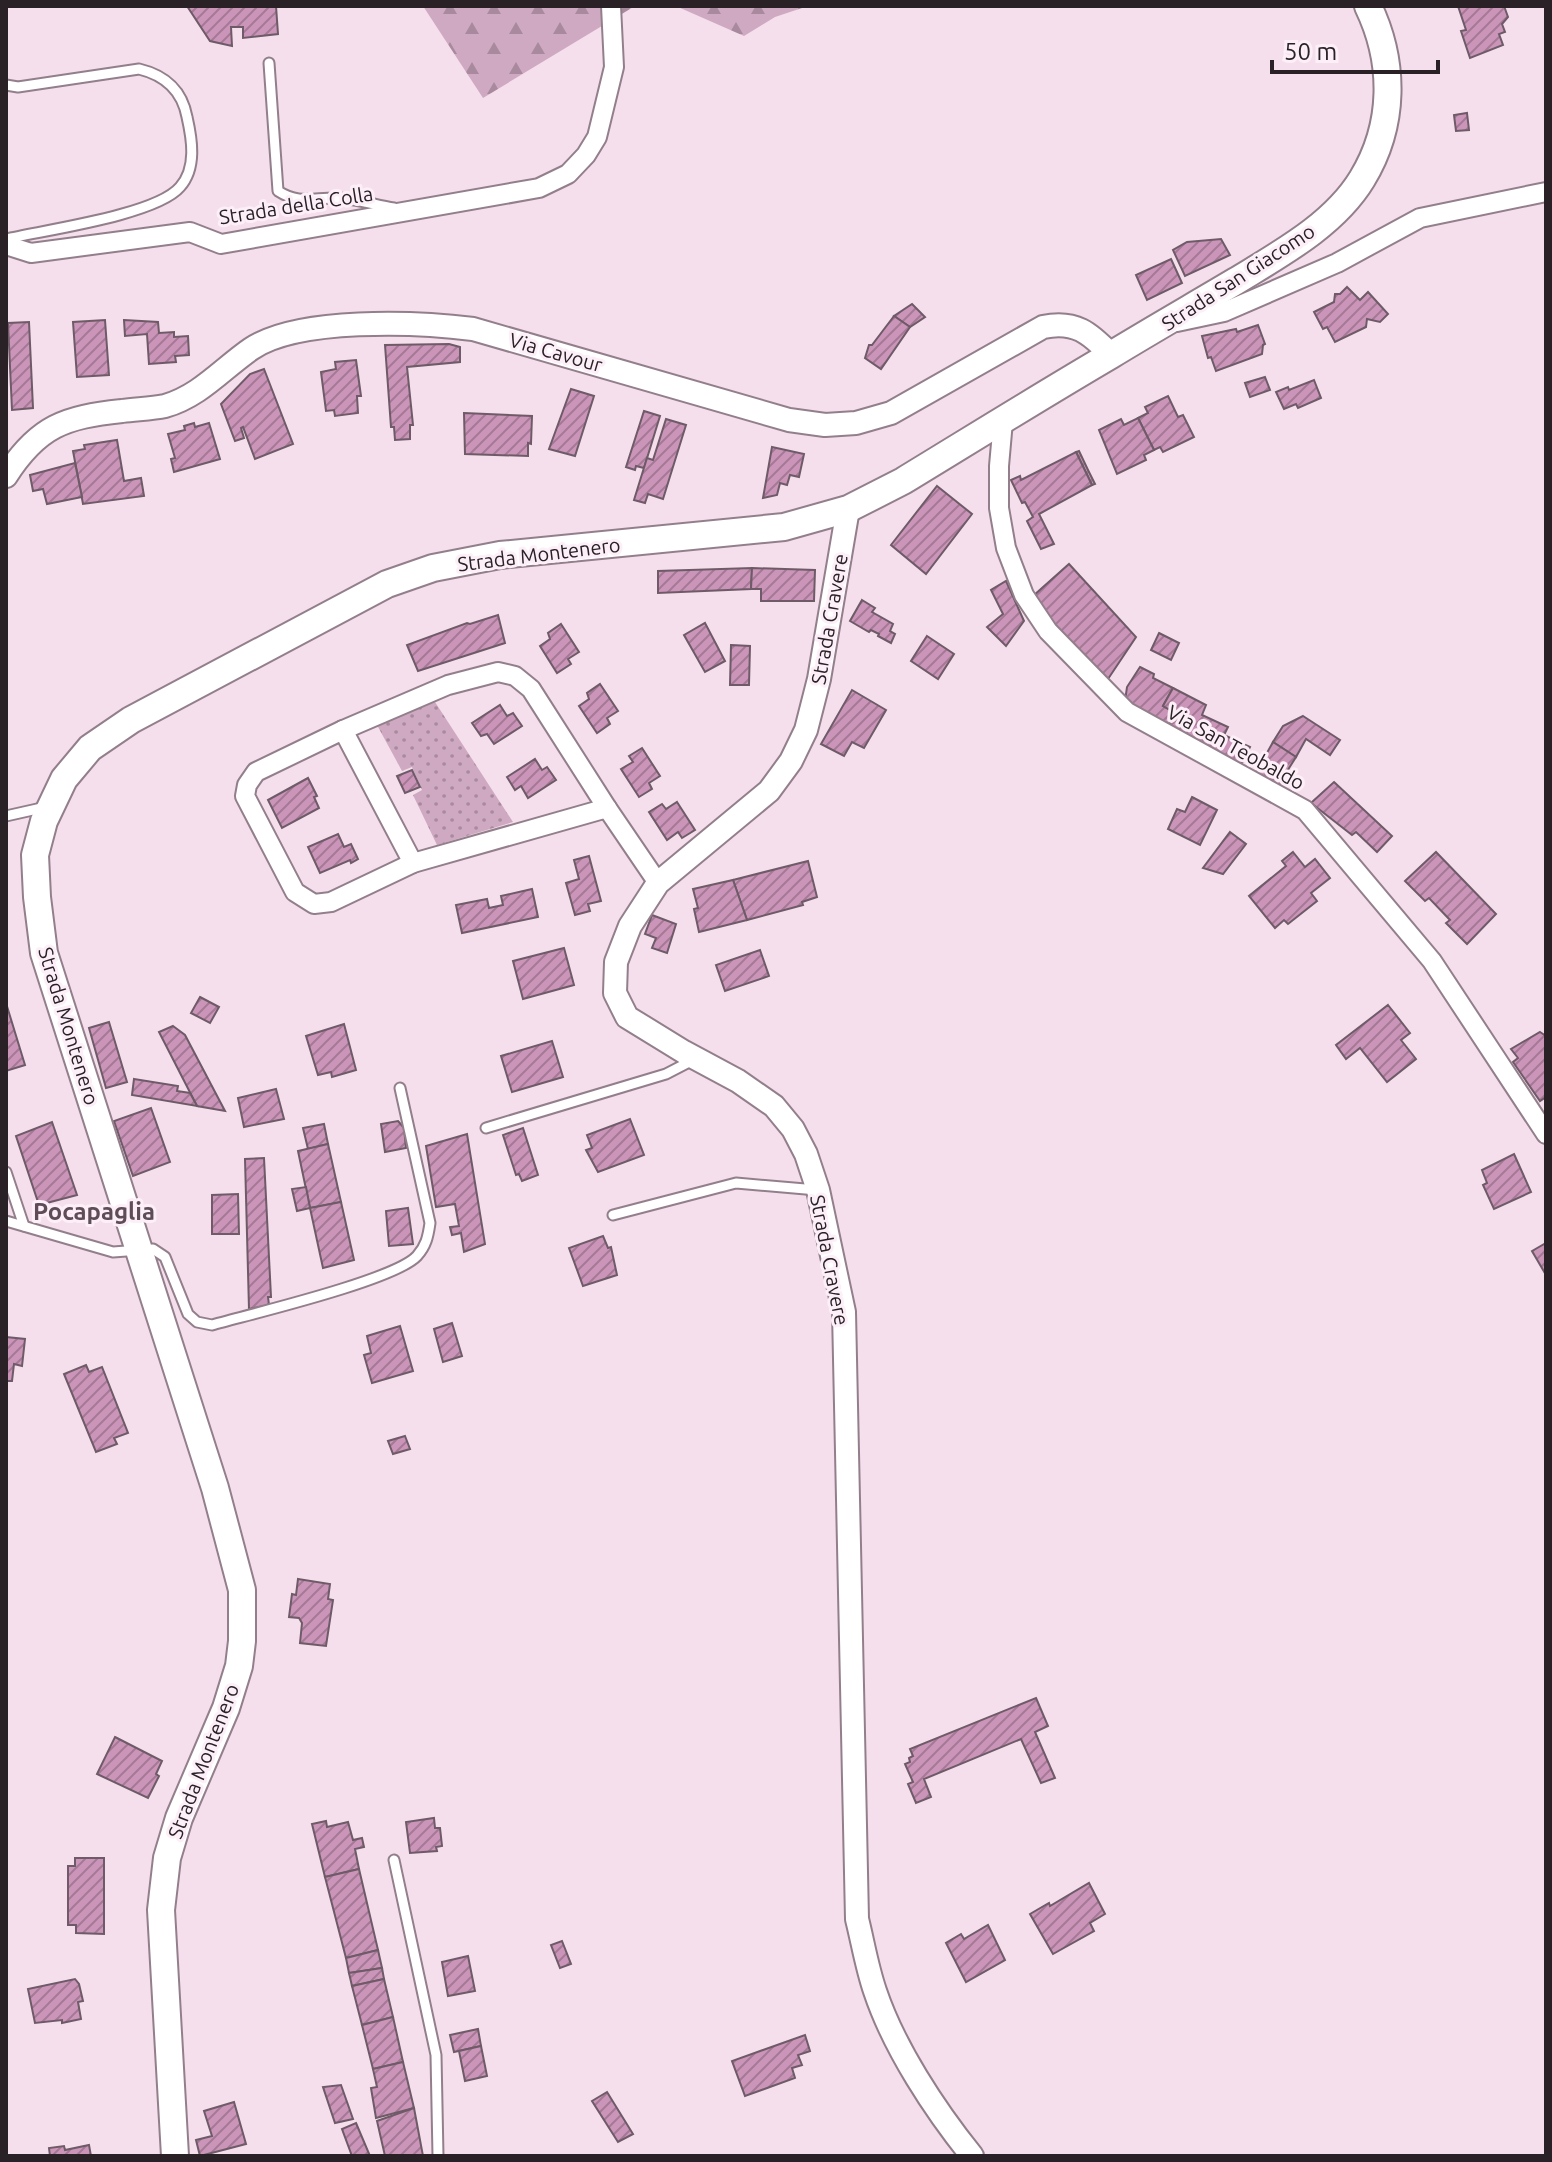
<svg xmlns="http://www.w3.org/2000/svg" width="1552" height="2162" font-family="Ubuntu,sans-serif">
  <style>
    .grass { fill: url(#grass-dots) }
    .forest { fill: url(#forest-firs) }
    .building { fill: url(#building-hatch); stroke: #6e5b67; stroke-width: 2 }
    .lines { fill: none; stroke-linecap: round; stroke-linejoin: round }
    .service-casing { stroke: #937f8b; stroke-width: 13 }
    .minor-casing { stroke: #937f8b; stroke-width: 22 }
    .tertiary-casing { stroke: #937f8b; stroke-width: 26 }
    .secondary-casing { stroke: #937f8b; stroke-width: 30 }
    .service { stroke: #fff; stroke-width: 9 }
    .minor { stroke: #fff; stroke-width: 18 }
    .tertiary { stroke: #fff; stroke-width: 22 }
    .secondary { stroke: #fff; stroke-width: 26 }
    .labels { text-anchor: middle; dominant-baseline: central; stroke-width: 6; stroke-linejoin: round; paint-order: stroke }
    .street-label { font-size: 20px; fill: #292126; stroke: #fdeff8 }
    .quarter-label { font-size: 24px; font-weight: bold; fill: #5e4c57; stroke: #fdeff8 }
  </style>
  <defs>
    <pattern id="grass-dots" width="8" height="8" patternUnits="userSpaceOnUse" patternTransform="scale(2)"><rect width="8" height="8" fill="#cfa9c1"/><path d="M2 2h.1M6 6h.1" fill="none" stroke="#a8899d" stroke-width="1.8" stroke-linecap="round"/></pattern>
    <pattern id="forest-firs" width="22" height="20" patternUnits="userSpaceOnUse" patternTransform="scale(2)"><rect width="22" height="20" fill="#cfa9c1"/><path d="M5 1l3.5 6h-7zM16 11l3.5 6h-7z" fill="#a8899d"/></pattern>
    <pattern id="building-hatch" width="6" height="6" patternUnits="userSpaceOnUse" patternTransform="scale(2)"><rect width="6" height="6" fill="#cb95b9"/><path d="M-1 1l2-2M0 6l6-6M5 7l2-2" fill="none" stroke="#a57996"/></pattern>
  </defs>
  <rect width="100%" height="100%" fill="#f5dfed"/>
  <!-- grass -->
  <path class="grass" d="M435,702L513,822L437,845L413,795L422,790L412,767L402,771L377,725Z"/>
  <!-- forest -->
  <g class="forest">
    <path d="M423,6H635L483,98Z"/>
    <path d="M670,6H808L775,17L744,36L678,7Z"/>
  </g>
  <!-- building -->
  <g class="building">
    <path d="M187,6H276L278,34L243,38V27H231L232,46L210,41Z"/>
    <path d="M1458,6H1504L1508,17L1502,24L1505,32L1499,34L1503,45L1470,58L1461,31L1466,30Z"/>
    <path d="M1467,113L1469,130L1456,131L1454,115Z"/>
    <path d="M1221,239L1230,255L1185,276L1173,250L1187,242Z"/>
    <path d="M1171,259L1182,283L1147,300L1136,275Z"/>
    <path d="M1347,287L1360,300L1368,292L1388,314L1380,322L1367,319L1366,327L1335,342L1327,327L1323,329L1314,312L1334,302L1335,294H1340Z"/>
    <path d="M912,304L925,317L910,327L894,316Z"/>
    <path d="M894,316L910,327L881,369L865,358L869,345H872Z"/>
    <path d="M105,320L109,375L77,377L73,322Z"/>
    <path d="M124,320L158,322L159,333L174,332V337L188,336L189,355L175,356L176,362L149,364L147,334L125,336Z"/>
    <path d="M29,322L33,408L12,410L8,323Z"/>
    <path d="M1258,325L1265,344L1263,345L1262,354L1216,371L1211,357L1208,358L1202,336L1236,329L1237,332Z"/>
    <path d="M449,344L460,347V362L407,367L413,425H410V439L395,440L394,427H391L385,345Z"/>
    <path d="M356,360L361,396H357L358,413L335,416L334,410L326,411L321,372L336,369L335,362Z"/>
    <path d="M264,369L293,444L255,459L243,427L241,428L244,438L235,441L221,404L250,374Z"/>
    <path d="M1265,377L1270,390L1250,397L1245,383Z"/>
    <path d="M1314,380L1321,398L1298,408L1296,404L1284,409L1276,392L1288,387L1289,390Z"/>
    <path d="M571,389L594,396L575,456L549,449Z"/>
    <path d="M1168,396L1178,417L1183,415L1194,437L1163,452L1160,447L1154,450L1138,418L1148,413L1145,407Z"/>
    <path d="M644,411L660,416L644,468L636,466L635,470L626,467Z"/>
    <path d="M464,413L532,416L531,444L528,443V456L465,454Z"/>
    <path d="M1138,418L1154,450L1144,455L1146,460L1117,474L1099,430L1121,419L1124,425Z"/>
    <path d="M666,419L686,425L663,499L648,494L645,503L634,500L647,458L653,460Z"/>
    <path d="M194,423L195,427L209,423L220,459L174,472L171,459L175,458L168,434L185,430L184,426Z"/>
    <path d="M117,440L124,481L141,478L144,496L83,504L73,451L85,449L84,445Z"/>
    <path d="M772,447L804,454L799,477L790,475L787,485L780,483L777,495L763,498Z"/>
    <path d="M1079,451L1088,470L1095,484L1092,485L1076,452Z"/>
    <path d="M1076,452L1092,485L1039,514L1054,544L1041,549L1027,521L1033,517L1025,502L1022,503L1011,480L1020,476L1021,480Z"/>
    <path d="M75,463L82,497L47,504L43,489L33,491L30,475Z"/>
    <path d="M937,486L972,514L926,574L891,545Z"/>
    <path d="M1069,564L1136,637L1104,685L1046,624L1033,596Z"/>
    <path d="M752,568L751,589L658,593V571Z"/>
    <path d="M752,568L815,570L814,601H761V589H751Z"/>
    <path d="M1006,581L1024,621L1006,646L987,627L1003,614L991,590Z"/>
    <path d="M862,600L875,608L872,612L893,624L890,631L895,634L891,643L878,636L879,634L871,630L869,632L850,621Z"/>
    <path d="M498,615L505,643L418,671L407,645L467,623L470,624Z"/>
    <path d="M705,623L725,661L705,672L684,635Z"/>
    <path d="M561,624L579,652L568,659L571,664L557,673L540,646L550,639L548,633Z"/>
    <path d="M1159,633L1179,643L1171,660L1151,650Z"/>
    <path d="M927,636L954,654L938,679L911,661Z"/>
    <path d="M731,645L750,646L749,685H730Z"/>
    <path d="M1140,667L1154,674L1153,678L1173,688L1163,706L1175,713L1167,729L1125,701L1127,687Z"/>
    <path d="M600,684L618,711L607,718L610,724L597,733L579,706L589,699L587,693Z"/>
    <path d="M1173,688L1206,705L1202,715L1228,727L1224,735L1250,747L1240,767L1167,729L1175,713L1163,706Z"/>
    <path d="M852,690L886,710L864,748L852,742L844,756L821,744Z"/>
    <path d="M500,705L507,716L513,713L522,726L494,744L487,734L481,736L472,723Z"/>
    <path d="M1303,716L1340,740L1330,755L1306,739L1296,757L1273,742L1283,726Z"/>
    <path d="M1273,742L1296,757L1286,773L1263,760Z"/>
    <path d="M642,748L660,776L649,783L652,789L639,797L621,769L633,762L629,756Z"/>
    <path d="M535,759L542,770L547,767L556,780L528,798L521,786L515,790L507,777Z"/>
    <path d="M1263,760L1286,773L1281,782L1285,784L1284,788L1255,774Z"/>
    <path d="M412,770L420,787L405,793L397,776Z"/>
    <path d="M308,778L317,796L314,797L319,808L282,828L268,800Z"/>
    <path d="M1334,782L1392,836L1377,852L1356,832L1352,835L1311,803Z"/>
    <path d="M1192,797L1217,810L1200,845L1168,829L1177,809L1185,812Z"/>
    <path d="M677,802L695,830L682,838L678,832L667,840L649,812L662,804L666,809Z"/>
    <path d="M1230,832L1246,844L1223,874L1203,868Z"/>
    <path d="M338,834L344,847L351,844L358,859L351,863L350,860L320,873L308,847Z"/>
    <path d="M1293,852L1305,867L1315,859L1330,878L1311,893L1317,901L1288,924L1284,920L1275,928L1249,896L1286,866L1282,861Z"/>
    <path d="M1436,852L1496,914L1467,944L1446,923L1450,920L1429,898L1425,901L1405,881Z"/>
    <path d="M589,856L601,901L588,904L590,911L575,915L566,883L579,879L574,860Z"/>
    <path d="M808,861L817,897L802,902L803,905L747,920L733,880Z"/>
    <path d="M733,880L747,920L699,932L694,909L698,908L693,889Z"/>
    <path d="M532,889L538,917L462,933L456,905L487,899L489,908L503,905L501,896Z"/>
    <path d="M652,915L676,924L667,953L652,948L656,938L645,934Z"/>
    <path d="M564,948L574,985L523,999L513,961Z"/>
    <path d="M760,950L769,976L725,991L716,965Z"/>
    <path d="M200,997L219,1007L210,1023L191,1013Z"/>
    <path d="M6,1003L25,1065L6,1071Z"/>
    <path d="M1388,1005L1410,1033L1401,1040L1416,1059L1387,1082L1360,1048L1346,1059L1336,1045Z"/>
    <path d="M109,1022L127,1082L106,1088L89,1028Z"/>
    <path d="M344,1024L356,1070L332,1077L331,1072L318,1075L306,1036Z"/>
    <path d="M173,1026L185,1035L225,1111L197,1106L159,1032Z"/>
    <path d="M1540,1032L1546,1036V1097L1540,1101L1513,1062L1518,1058L1511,1049Z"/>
    <path d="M552,1041L563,1077L512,1092L501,1056Z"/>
    <path d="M134,1079L178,1086L177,1091L190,1093L197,1106L132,1095Z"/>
    <path d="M276,1089L284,1119L244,1127L238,1098Z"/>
    <path d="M151,1108L170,1162L133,1176L114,1121Z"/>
    <path d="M630,1119L644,1155L598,1172L586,1150L592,1148L587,1135Z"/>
    <path d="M398,1121L404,1128L406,1148L385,1152L381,1124Z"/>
    <path d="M52,1122L77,1195L39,1205L16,1136Z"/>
    <path d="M324,1124L328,1144L308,1149L303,1128Z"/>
    <path d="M523,1128L538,1175L522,1181L519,1174L516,1175L503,1135Z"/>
    <path d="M467,1134L485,1244L464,1252L461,1233L452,1235L450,1227L459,1226L455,1204L436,1207L426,1146Z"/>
    <path d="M328,1144L341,1202L310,1208L298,1151Z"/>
    <path d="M1514,1154L1531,1192L1494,1209L1483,1185L1487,1183L1482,1170Z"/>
    <path d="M264,1158L271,1297H268L269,1305L249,1309L245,1159Z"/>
    <path d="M306,1187L310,1208L297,1211L292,1189Z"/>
    <path d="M238,1194L239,1234H212V1195Z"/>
    <path d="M341,1202L354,1260L323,1268L310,1208Z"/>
    <path d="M408,1208L413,1244L389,1246L386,1211Z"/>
    <path d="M603,1236L608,1248L611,1247L617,1275L583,1286L569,1248Z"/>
    <path d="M1546,1243V1275L1532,1251Z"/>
    <path d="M452,1323L462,1356L443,1362L434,1329Z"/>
    <path d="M400,1326L413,1371L372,1383L364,1355L371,1353L367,1336Z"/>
    <path d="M6,1337L25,1339L22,1366L14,1364L12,1381H6Z"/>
    <path d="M86,1365L89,1372L102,1367L128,1433L114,1438L117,1444L96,1452L64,1374Z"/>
    <path d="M405,1436L410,1449L393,1454L388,1441Z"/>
    <path d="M298,1579L330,1584L328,1599L333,1600L326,1646L300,1643L302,1623L299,1618L289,1617L292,1594L296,1595Z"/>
    <path d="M1036,1698L1048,1726L1035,1732L1055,1778L1041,1783L1021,1739L924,1779L931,1797L916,1803L908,1784L913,1782L905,1764L910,1762L909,1758L913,1756L910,1749Z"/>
    <path d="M115,1737L162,1761L156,1774L159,1776L148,1798L97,1774Z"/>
    <path d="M434,1818L435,1828H440L442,1846L436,1847L437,1851L410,1853L406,1822Z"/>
    <path d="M326,1821L327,1827L348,1822L353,1840L362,1838L364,1847L355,1849L359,1869L325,1877L312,1824Z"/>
    <path d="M75,1858H104V1934L76,1933V1925H68V1866H75Z"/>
    <path d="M359,1869L378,1950L346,1958L325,1877Z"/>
    <path d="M1089,1883L1105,1914L1090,1923L1094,1931L1053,1954L1030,1914L1049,1903L1050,1906Z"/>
    <path d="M988,1925L1005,1960L966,1982L946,1943L961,1934L964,1939Z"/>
    <path d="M562,1941L571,1964L560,1968L551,1945Z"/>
    <path d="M378,1950L382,1968L349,1973L346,1958Z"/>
    <path d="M468,1956L475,1991L448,1996L442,1962Z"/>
    <path d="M382,1968L384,1979L352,1986L349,1973Z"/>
    <path d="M75,1979L79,1984L83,2001L78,2002L81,2019L62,2023V2020L35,2023L28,1989Z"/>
    <path d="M384,1979L393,2017L362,2025L352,1986Z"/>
    <path d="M393,2017L403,2062L373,2069L362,2025Z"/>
    <path d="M478,2029L481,2046L454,2052L450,2035Z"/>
    <path d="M805,2035L810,2051L798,2055L802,2065L792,2068L795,2078L745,2096L732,2061Z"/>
    <path d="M481,2046L487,2076L465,2081L459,2051Z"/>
    <path d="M403,2062L414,2108L376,2118L371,2088L377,2087L373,2069Z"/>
    <path d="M341,2085L353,2119L335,2123L323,2087Z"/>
    <path d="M607,2092L633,2134L618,2142L592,2101Z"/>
    <path d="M234,2102L246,2144L200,2156L196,2140L212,2136L204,2111Z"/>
    <path d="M414,2108L423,2156H385L377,2121Z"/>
    <path d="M356,2123L370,2156H352L342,2129Z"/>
    <path d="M89,2145L91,2156H50L49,2148L64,2146L65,2150Z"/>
  </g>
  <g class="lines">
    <!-- service casing -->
    <g class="service-casing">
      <g id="service">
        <path d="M269,63L278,191C298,204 312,198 335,198C354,198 375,205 394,208"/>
        <path d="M6,85L18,87L139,69C164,75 182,90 187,117C192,139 197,168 180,187C156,215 45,230 6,239"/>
        <path d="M6,816L46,807"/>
        <path d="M486,1128L666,1074L695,1059"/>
        <path d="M6,1172L24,1226"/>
        <path d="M613,1215L736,1183L817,1190"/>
        <path d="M6,1221L113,1252L153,1249L165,1257L188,1314L197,1322L212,1325C251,1314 395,1280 417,1256C426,1246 428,1237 430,1223L400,1088"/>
        <path d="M394,1860L436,2055L438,2156"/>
      </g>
    </g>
    <!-- minor casing -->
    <g class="minor-casing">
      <g id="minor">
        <path d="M6,245L31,253L190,232L221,244L539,188L568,174L586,155L597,137L614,67L611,6"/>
        <path d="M1177,322L1224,312L1337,263L1420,218L1546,192"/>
        <path d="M1003,421L999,466V508L1006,548L1024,595L1048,631L1127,712L1305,810L1432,961L1546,1134"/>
        <path d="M343,730L256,772L247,785L245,796L295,892L314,904L331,902L413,863L607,808"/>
        <path d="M413,863L343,730L448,685L498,672L515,676L531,689L607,808L658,883"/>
      </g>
    </g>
    <!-- tertiary casing -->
    <g class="tertiary-casing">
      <g id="tertiary">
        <path d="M6,476C38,426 65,417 122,411C136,409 151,409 165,406C200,396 222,369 251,349C298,317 417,322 473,329L789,420L825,425L856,423L891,413L1043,327C1075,320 1090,333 1111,355"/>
        <path d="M848,509L819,679L806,730L791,761L769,791L658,883L630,926L616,962L615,993L627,1017L684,1052L738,1081L774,1106L793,1129L806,1154L818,1190L844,1312L857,1919C863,1943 867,1968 875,1991C894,2048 935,2110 972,2156"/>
      </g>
    </g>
    <!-- secondary casing -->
    <g class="secondary-casing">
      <path id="secondary" d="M175,2156L161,1910L167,1858L179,1818L226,1708L239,1666L242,1641V1590L215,1488L44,953L37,897L35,855L44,821L64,779L90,748L131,720L387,584L433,568L500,555L784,527L848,509L903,481C972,439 1041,396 1111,355C1152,330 1194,306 1236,281C1280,254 1334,225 1362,179C1395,125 1395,62 1368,6"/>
    </g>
    <!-- service -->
    <use href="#service" class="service"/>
    <!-- minor -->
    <use href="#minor" class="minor"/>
    <!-- tertiary -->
    <use href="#tertiary" class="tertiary"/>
    <!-- secondary -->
    <use href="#secondary" class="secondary"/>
  </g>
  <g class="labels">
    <!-- street labels -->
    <g class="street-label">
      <text transform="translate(296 205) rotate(-9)">Strada della Colla</text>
      <text transform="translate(1238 277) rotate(-33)">Strada San Giacomo</text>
      <text transform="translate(556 352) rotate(16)">Via Cavour</text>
      <text transform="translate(539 554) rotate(-7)">Strada Montenero</text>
      <text transform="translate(829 619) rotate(-80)">Strada Cravere</text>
      <text transform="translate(1236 747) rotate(29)">Via San Teobaldo</text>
      <text transform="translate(69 1026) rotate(73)">Strada Montenero</text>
      <text transform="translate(830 1260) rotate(79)">Strada Cravere</text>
      <text transform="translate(203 1761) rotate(-69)">Strada Montenero</text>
    </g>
    <!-- quarter labels -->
    <g class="quarter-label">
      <text x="94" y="1211">Pocapaglia</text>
    </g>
  </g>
  <!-- border -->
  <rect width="1552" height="2162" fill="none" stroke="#292126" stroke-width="16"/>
  <!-- scale -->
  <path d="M1272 60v12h166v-12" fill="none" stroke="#292126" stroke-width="4"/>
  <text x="1284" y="60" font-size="24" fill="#292126" stroke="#fdeff8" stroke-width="6" paint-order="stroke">50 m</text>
</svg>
